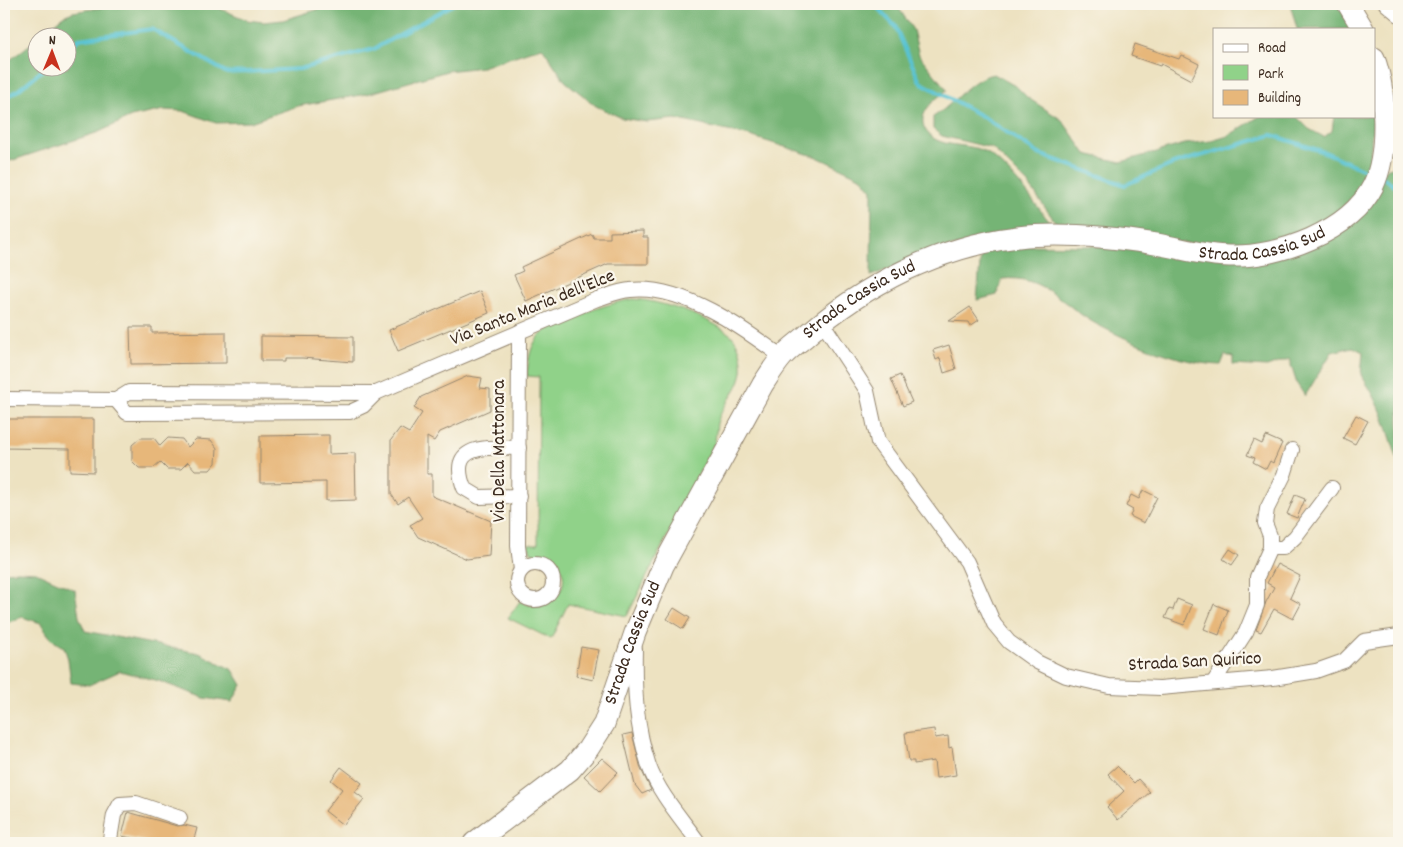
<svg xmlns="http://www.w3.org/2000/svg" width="1403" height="847" font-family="Dekko,sans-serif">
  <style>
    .green { fill: #90d289; stroke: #667e54 }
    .forest { fill: #74b475; stroke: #586f4a }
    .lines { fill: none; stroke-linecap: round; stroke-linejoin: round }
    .stream { stroke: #58c3d3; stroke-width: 4 }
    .building { fill: #e7b77a }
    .minor-casing { stroke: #948670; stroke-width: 16 }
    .primary-casing { stroke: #948670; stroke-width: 23 }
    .minor { stroke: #fff; stroke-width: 14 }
    .primary { stroke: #fff; stroke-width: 21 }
    .labels { text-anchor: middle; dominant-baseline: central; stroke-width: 4.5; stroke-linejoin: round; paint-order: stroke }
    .street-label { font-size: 19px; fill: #3b2a1e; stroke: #fbf7ec }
  </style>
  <rect width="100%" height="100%" fill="#fbf7ec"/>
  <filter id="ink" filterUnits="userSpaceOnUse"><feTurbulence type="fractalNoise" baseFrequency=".02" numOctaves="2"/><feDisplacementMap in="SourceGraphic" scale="10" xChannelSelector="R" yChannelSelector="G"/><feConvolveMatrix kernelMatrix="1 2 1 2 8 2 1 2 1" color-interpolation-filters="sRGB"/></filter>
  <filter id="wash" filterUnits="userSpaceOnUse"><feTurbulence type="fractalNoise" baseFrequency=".0096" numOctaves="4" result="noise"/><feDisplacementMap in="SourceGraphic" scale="20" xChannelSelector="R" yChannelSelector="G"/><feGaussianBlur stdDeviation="1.12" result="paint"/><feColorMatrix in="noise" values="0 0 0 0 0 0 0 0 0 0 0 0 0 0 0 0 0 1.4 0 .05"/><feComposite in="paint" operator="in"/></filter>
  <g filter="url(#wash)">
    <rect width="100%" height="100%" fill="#ede2c1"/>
    <!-- green -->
    <path class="green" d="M633,299C659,300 712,318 732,336C740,345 743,360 742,372C739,391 722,405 717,423C716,429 716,436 715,442L627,616L568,604L551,639L508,618L520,601C552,620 579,578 553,560C546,556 538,555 531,552L528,544H538L539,377L527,376C528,365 529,349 537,339C549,322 612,302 633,299Z"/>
    <!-- forest -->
    <g class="forest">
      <path d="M125,4H209L247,20L264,22L283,20L336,4H896L913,30L919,55L947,90C937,98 918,111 924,127C935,152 970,140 989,154C1015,174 1035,204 1055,229L940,249L871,276L872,190L862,178L817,157L750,136L675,119L647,122L622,118L596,106L565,81L542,47L482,67L447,71L367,94L298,106L250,122L216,123L183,111L164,110L131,117L99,132L4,163V47L10,60L37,39L38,68H68V38L40,37L63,16L73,12Z"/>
      <path d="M1290,4H1338L1352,29H1297Z"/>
      <path d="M994,74L1017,87L1028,98L1062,120L1086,154L1121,162L1185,144L1211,141L1228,136L1260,116H1296L1309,129L1324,137L1332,131L1334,116H1373L1370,163L1367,177L1358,191L1336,214L1319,225L1251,250L1061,230L1029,185L992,148L942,136L933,129V117C955,104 969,78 994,74Z"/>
      <path d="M1393,167L1399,171V464C1387,428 1383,407 1361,375L1363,352L1353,347L1332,352L1305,396L1297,384L1289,359L1267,367L1233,365V357L1225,355L1221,365C1182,364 1133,343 1098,325C1065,308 1044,274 1002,279L997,295L977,300L981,251L1019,245L1307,249L1388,168Z"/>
      <path d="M18,571L36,572L75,590L79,617L85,631L199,653L233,670L242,685L232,702L204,698L159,681L120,671L89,685L71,683L68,659L64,647C52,642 47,634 41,623L22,617L4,624V572Z"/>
    </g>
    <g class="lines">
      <!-- stream -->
      <g class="stream">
        <path d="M874,4L895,26L920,82L985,118L1039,154L1125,185L1173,164L1272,135L1327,153L1371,173"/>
        <path d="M68,49L79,39L152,29L227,73L300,69L374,49L454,4"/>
        <path d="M4,98L17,91L45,68"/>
        <path d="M1382,177L1399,188"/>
      </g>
    </g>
    <g id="blocks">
      <!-- building -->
      <g class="building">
        <path d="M1135,44L1179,59L1181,55L1199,64L1191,80L1161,64L1160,66L1131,56Z"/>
        <path d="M643,231V237H648V264H608L526,301L514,275L523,271L521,267L592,234L594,238H610V232Z"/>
        <path d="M480,291L489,313L398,351L389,330Z"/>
        <path d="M970,307L979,320L970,326L968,322L949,321Z"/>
        <path d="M130,327H152V333L226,332V363L131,364Z"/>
        <path d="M261,336L353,337V362L302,358H284V361H261Z"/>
        <path d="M949,345L956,369L944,373L940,358L936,360L933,350Z"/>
        <path d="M900,375L912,402L903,406L891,379Z"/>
        <path d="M468,376L482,378L480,388L490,389V410L440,432L434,441L427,437V474H432V496L491,521L489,556L467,559L418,537L410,525L422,518L408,497L398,504L391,494V440L400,428L409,433L422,413L414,408L421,397Z"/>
        <path d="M1356,415L1368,421L1355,444L1343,438Z"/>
        <path d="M4,419H94V472L70,471V449L4,448Z"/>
        <path d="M329,435V454L355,453L356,500L326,501V482L260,483V436Z"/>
        <path d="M1266,436L1282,443L1273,463L1270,461L1266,469L1253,462L1255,458L1247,455L1254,440L1262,444Z"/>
        <path d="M140,438H154L160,446L168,438L182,439L188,447L196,439L211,440L217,448L216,463L210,470H195L188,462L181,469H167L160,462L153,468H139L132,461V445Z"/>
        <path d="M1143,490L1157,497L1144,523L1130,516L1133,510L1126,506L1131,495L1139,499Z"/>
        <path d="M1295,495L1305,499L1297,518L1287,514Z"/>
        <path d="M1230,549L1239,555L1232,565L1223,559Z"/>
        <path d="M1277,564L1300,576L1290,598L1301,604L1293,619L1274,609L1261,632L1256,630L1266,602L1274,587L1267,583Z"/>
        <path d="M1177,599L1192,605L1184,625L1165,618L1169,609L1173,610Z"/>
        <path d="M1214,604L1228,610L1219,635L1204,629Z"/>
        <path d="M674,608L690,618L683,629L667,619Z"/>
        <path d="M581,647L599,650L593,680L576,676Z"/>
        <path d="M934,729L935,738L948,736L949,748L952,747L956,775L936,778L934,761L914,764V761H909L905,733Z"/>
        <path d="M632,733L641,769L651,790L642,794L635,785L623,735Z"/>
        <path d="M602,758L618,772L600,791L584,776Z"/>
        <path d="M1117,766L1134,783L1138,779L1150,792L1118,820L1107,807L1124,791L1108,774Z"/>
        <path d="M341,767L362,783L355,792L364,799L343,825L325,811L342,789L331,780Z"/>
        <path d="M128,812L177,826L184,825L197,828L193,843H153L122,836Z"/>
      </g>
    </g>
  </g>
  <g filter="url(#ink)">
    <use href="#blocks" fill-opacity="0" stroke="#948670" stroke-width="1"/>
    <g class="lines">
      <!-- minor casing -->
      <g class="minor-casing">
        <g id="minor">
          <path d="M1386,4L1399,15"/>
          <path d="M822,322L867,391L878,442L967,562L994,624L1009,642L1037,662L1066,676L1109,686L1160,688L1273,678L1316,671L1344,661L1364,641L1399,636"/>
          <path d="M519,332L518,546L521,570"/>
          <path d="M4,399L116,400L129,392L376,393L597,299C607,296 619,291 630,290C682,284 743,328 782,357"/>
          <path d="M116,400L127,413L350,412L363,406L376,393"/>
          <path d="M519,496L479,497L464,488C447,442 488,448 519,448"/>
          <path d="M1270,548H1283L1295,537L1332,488"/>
          <circle cx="535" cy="582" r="18"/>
          <path d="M635,649C634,689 636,727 649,766C659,794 682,819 699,843"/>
          <path d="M1213,683L1246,632L1257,605V577L1270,548V536L1265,523L1267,509L1284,475L1292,450"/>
          <path d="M113,843L110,839L114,815L120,804L136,803L180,818"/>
        </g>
      </g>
      <!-- primary casing -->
      <g class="primary-casing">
        <g id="primary">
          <path d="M1348,4L1363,29"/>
          <path id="s1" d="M474,843L570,770L588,749L604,724L635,633L663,566L763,384C769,375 775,365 782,357C789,349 798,343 806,336C865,284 940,246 1018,237C1063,232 1111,237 1156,244C1180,248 1205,256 1229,256C1277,258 1350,232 1373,186C1389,153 1386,91 1374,58"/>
        </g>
      </g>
      <!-- minor -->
      <use href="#minor" class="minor"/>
      <!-- primary -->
      <use href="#primary" class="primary"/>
    </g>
  </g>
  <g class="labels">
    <!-- street labels -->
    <g class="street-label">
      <text stroke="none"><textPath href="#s1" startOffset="1104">Strada Cassia Sud</textPath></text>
      <text stroke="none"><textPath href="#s1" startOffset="684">Strada Cassia Sud</textPath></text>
      <text transform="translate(533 309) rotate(-22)">Via Santa Maria dell'Elce</text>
      <text transform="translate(500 451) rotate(-90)">Via Della Mattonara</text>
      <text stroke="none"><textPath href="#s1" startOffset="264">Strada Cassia Sud</textPath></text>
      <text transform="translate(1195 663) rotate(-3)">Strada San Quirico</text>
    </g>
  </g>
  <!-- margin -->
  <rect width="1403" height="847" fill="none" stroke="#fbf7ec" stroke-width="20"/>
  <!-- legend -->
  <rect x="1213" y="28" width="162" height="90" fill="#fbf7ec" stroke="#aea59a"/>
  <rect x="1223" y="44" width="25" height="8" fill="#ffffff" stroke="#aea59a"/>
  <text x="1258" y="52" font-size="15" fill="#3b2a1e">Road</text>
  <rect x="1223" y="65" width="25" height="15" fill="#90d289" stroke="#aea59a"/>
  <text x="1258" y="78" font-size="15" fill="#3b2a1e">Park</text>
  <rect x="1223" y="90" width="25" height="15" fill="#e7b77a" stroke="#aea59a"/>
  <text x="1258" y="102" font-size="15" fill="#3b2a1e">Building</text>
  <!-- north arrow -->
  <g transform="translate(52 52) rotate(1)"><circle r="24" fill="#fbf7ec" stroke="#aea59a"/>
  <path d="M0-4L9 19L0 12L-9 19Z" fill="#c8321e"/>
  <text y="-8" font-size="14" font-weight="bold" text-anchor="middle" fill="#3b2a1e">N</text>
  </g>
</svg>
